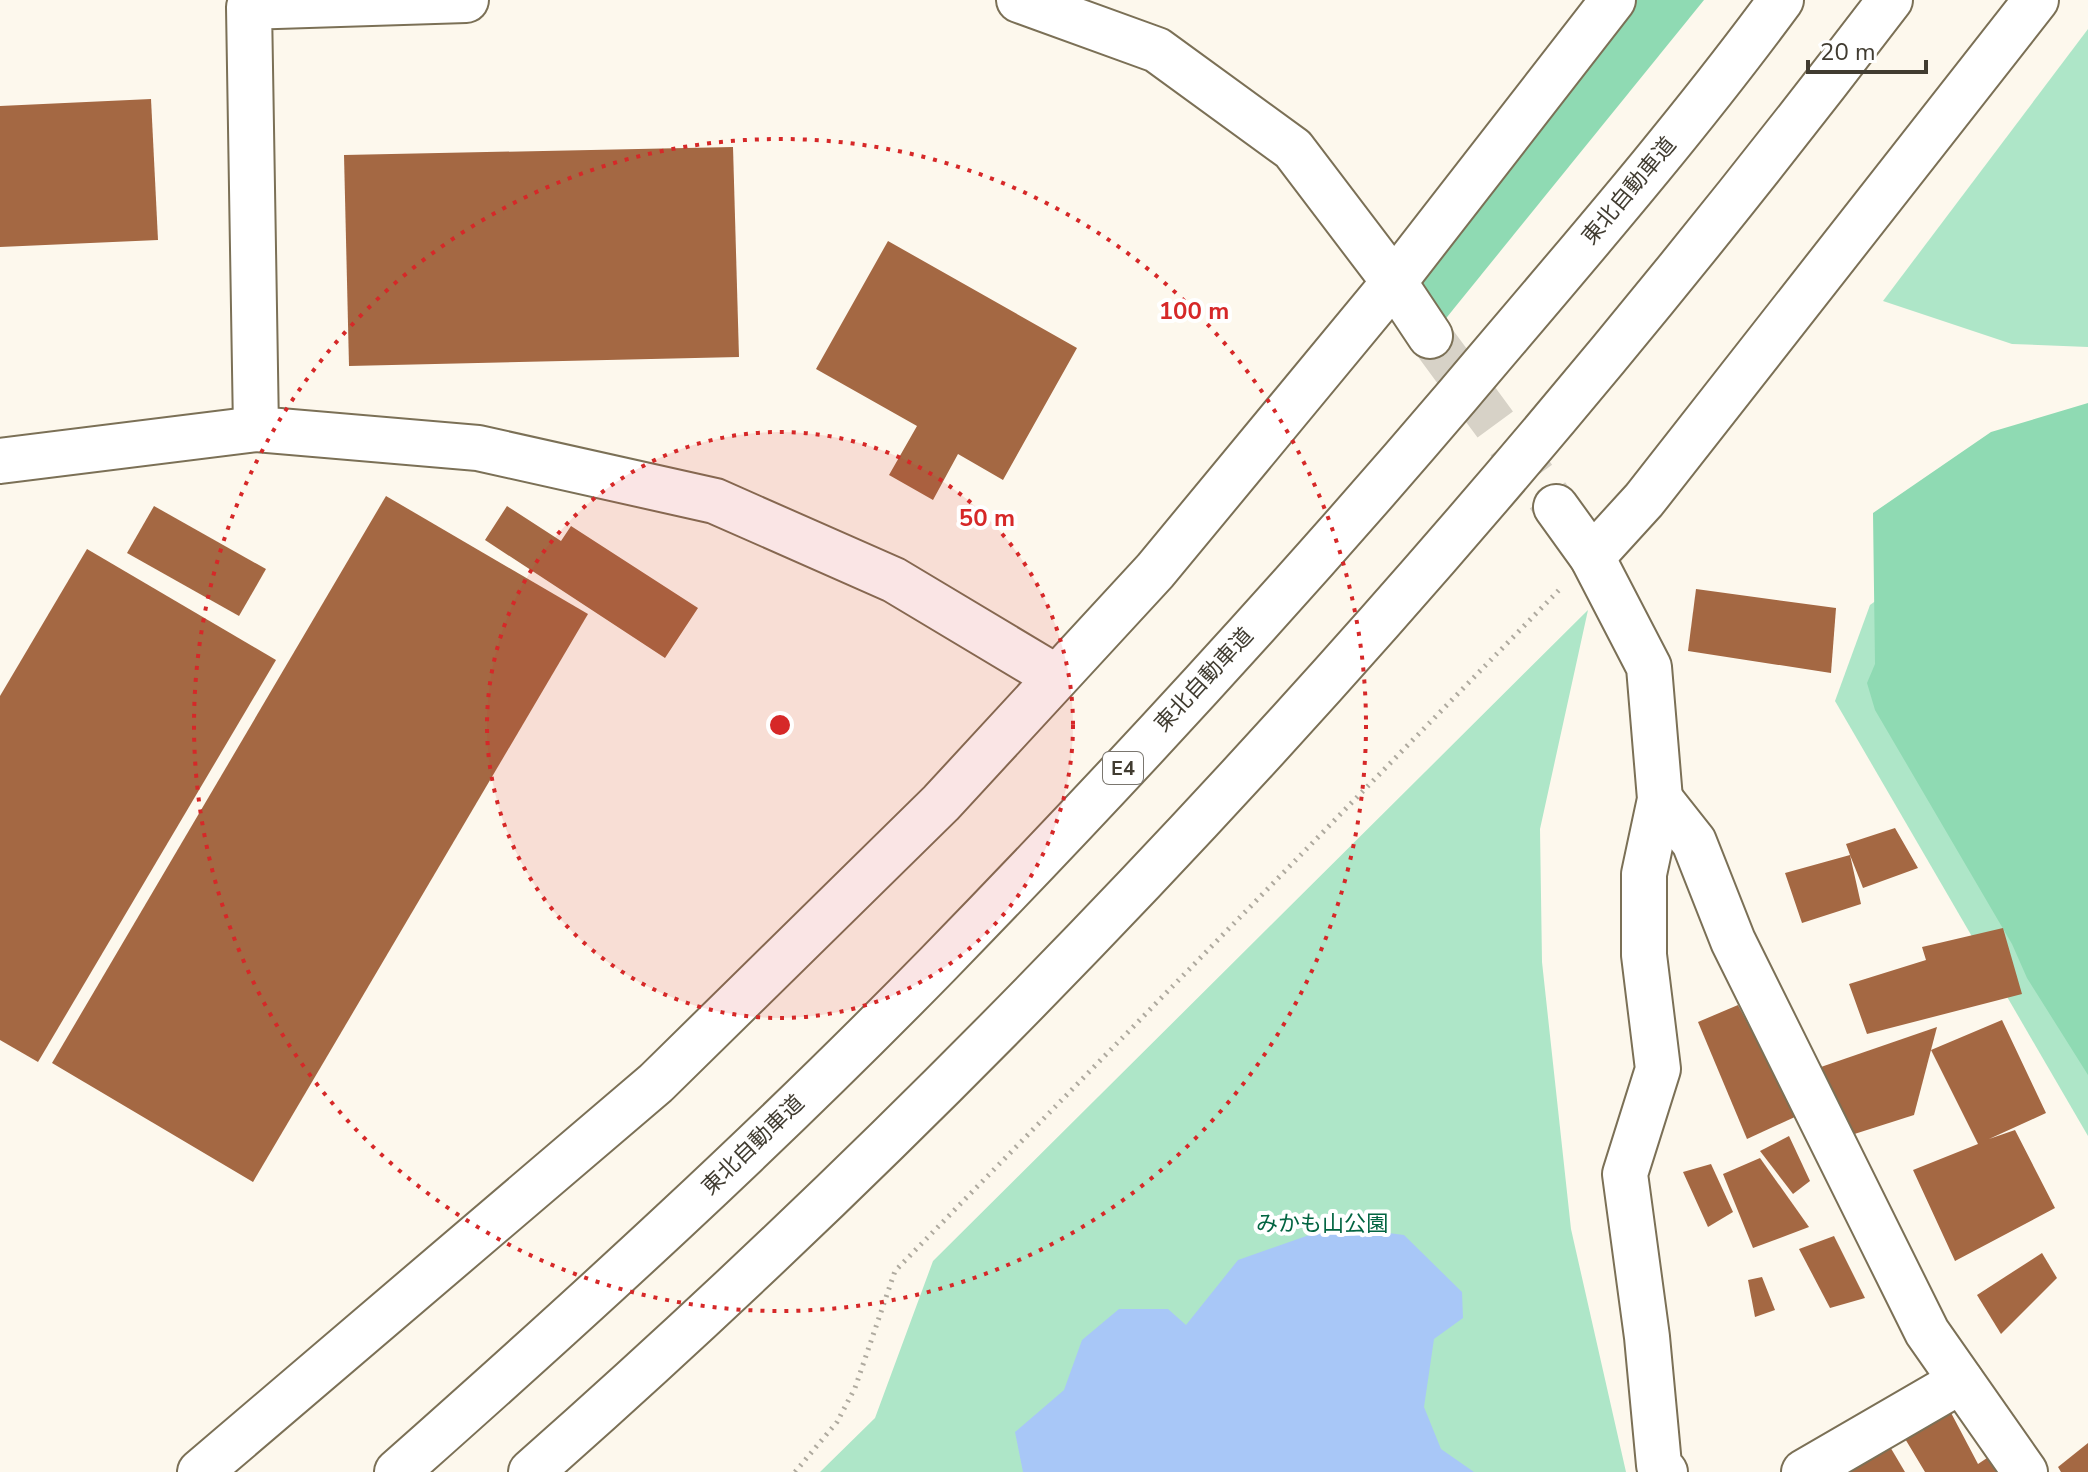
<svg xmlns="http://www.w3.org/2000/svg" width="2088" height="1472" font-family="'Nunito Sans','Noto Sans JP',sans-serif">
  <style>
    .green { fill: #aee6c8 }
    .forest { fill: #8fdab3 }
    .water { fill: #a8c7f7 }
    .building { fill: #a46843 }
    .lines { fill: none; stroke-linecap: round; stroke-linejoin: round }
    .minor-tunnel { stroke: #d7d2c7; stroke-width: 44; stroke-dasharray: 44 22; stroke-linecap: butt }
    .minor-casing { stroke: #7b7056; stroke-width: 48 }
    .highway-casing { stroke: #7b7056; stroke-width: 48 }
    .path { stroke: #afaa9f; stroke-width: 5; stroke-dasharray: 2 6; stroke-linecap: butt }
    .minor { stroke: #fff; stroke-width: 44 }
    .highway { stroke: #fff; stroke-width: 44 }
    .ring { fill: none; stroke: #d62828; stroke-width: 4; stroke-dasharray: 4 8 }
    .labels { text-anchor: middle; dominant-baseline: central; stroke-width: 8; stroke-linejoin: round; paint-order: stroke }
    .shield { fill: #fff; stroke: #7a766f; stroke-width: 2 }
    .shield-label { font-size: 20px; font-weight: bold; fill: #413c31 }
    .street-label { font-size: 22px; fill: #413c31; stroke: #fff }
    .park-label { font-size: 22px; fill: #036542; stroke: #fff }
    .centre { fill: #d62828; stroke: #fff; stroke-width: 4 }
    .ring-label { font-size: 24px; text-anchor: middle; font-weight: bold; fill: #d62828; stroke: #fff; stroke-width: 8; stroke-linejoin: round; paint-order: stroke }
  </style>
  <rect width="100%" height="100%" fill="#fdf8ed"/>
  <!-- green -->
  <g class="green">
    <path d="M2088,29V347L2012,344L1883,301Z"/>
    <path d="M2088,447V1136L1835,701L1870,605Z"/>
    <path d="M1588,610L1540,829L1542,962L1571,1229L1626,1472H820L875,1418L933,1261Z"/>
  </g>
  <!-- forest -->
  <g class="forest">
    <path d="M1623,0H1704L1443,322L1421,291L1419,259Z"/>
    <path d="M2088,403V1075L2027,978L2012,944L1875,710L1867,683L1875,664L1873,513L1991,432Z"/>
  </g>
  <!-- water -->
  <path class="water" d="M1335,1226L1404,1235L1462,1292L1463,1318L1434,1339L1424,1407L1441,1449L1474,1472H1023L1015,1432L1064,1390L1082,1340L1119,1309H1168L1186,1325L1238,1260Z"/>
  <!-- building -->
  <g class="building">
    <path d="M151,99L158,240L0,247V106Z"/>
    <path d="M733,147L739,357L349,366L344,155Z"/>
    <path d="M888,241L1077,348L1003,480L958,454L933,500L889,475L917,426L816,369Z"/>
    <path d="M386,496L588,614L253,1182L52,1063Z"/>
    <path d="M154,506L266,569L239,616L127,553Z"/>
    <path d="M507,506L561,541L571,526L698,608L665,658L485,540Z"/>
    <path d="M87,549L276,660L38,1062L0,1040V696Z"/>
    <path d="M1696,589L1836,608L1831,673L1688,651Z"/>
    <path d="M1895,828L1918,868L1863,888L1850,855L1861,904L1802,923L1785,873L1850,855L1846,844Z"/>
    <path d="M2003,928L2022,994L1867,1034L1849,984L1926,960L1922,947Z"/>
    <path d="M1738,1005L1797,1116L1747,1139L1698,1022Z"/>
    <path d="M2002,1020L2046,1113L1989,1139L2015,1130L2055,1208L1955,1261L1913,1170L1978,1144L1931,1050Z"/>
    <path d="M1937,1027L1914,1115L1845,1137L1818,1068Z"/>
    <path d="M1789,1136L1810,1181L1793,1194L1760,1151Z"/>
    <path d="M1760,1158L1809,1227L1753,1248L1723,1174Z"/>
    <path d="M1711,1164L1733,1212L1708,1227L1683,1172Z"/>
    <path d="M1834,1236L1865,1298L1830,1308L1799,1249Z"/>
    <path d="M2042,1253L2057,1278L2001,1334L1977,1295Z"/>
    <path d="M1762,1277L1775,1310L1755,1317L1748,1280Z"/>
    <path d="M1949,1409L1978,1464L1990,1456L2004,1472H1925L1901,1432Z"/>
    <path d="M1883,1435L1905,1472H1831Z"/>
    <path d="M2088,1443V1472H2061L2058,1467Z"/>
  </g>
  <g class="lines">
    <!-- minor-tunnel -->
    <path class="minor-tunnel" d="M1430,336L1556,507"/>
    <!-- minor casing -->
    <g class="minor-casing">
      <g id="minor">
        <path d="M466,0L249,7L256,429L478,448L715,501L894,580L1056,677"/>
        <path d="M1019,0L1157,50L1293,149L1394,282L1430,336"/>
        <path d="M0,461L256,429"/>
        <path d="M1556,507L1592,557L1649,667L1660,799L1644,874V955L1658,1069L1625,1174L1647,1337L1659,1465L1665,1472"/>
        <path d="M1592,557L1644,500L2036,0"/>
        <path d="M1660,799L1694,842L1733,941L1927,1332L2025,1472"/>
        <path d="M200,1472L656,1083L941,803L1155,571L1394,282L1613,0"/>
        <path d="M1804,1472L1961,1381"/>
      </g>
    </g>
    <!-- highway casing -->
    <g class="highway-casing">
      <g id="highway">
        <path d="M397,1472C582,1308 765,1141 938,964C1117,780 1292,590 1459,394C1568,265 1681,136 1781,0"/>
        <path d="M531,1472C1031,1030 1486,530 1890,0"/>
      </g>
    </g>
    <!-- path -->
    <path class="path" d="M795,1472L837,1422L855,1388L895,1271L1562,587"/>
    <!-- minor -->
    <use href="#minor" class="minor"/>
    <!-- highway -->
    <use href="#highway" class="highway"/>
  </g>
  <!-- distance rings -->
  <circle cx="780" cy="725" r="293" fill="#d62828" fill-opacity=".12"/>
  <g class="ring">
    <circle cx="780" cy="725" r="293"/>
    <circle cx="780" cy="725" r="586"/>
  </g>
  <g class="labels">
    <!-- shield labels -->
    <rect class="shield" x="1103" y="752" width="40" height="32" rx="6"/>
    <g class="shield-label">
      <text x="1123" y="768">E4</text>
    </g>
    <!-- street labels -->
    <g class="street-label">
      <text transform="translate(1629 191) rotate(-50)">東北自動車道</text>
      <text transform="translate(1204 680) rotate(-47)">東北自動車道</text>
      <text transform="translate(753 1145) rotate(-44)">東北自動車道</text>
    </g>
    <!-- park labels -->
    <g class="park-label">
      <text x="1322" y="1224">みかも山公園</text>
    </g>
  </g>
  <circle cx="780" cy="725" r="12" class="centre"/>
  <g class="ring-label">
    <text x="1194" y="319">100 m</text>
    <text x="987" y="526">50 m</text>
  </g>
  <!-- scale -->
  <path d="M1808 60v12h118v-12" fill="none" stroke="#413c31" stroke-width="4"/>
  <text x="1820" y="60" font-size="24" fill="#413c31" stroke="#ffffff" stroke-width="6" paint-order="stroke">20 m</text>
</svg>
